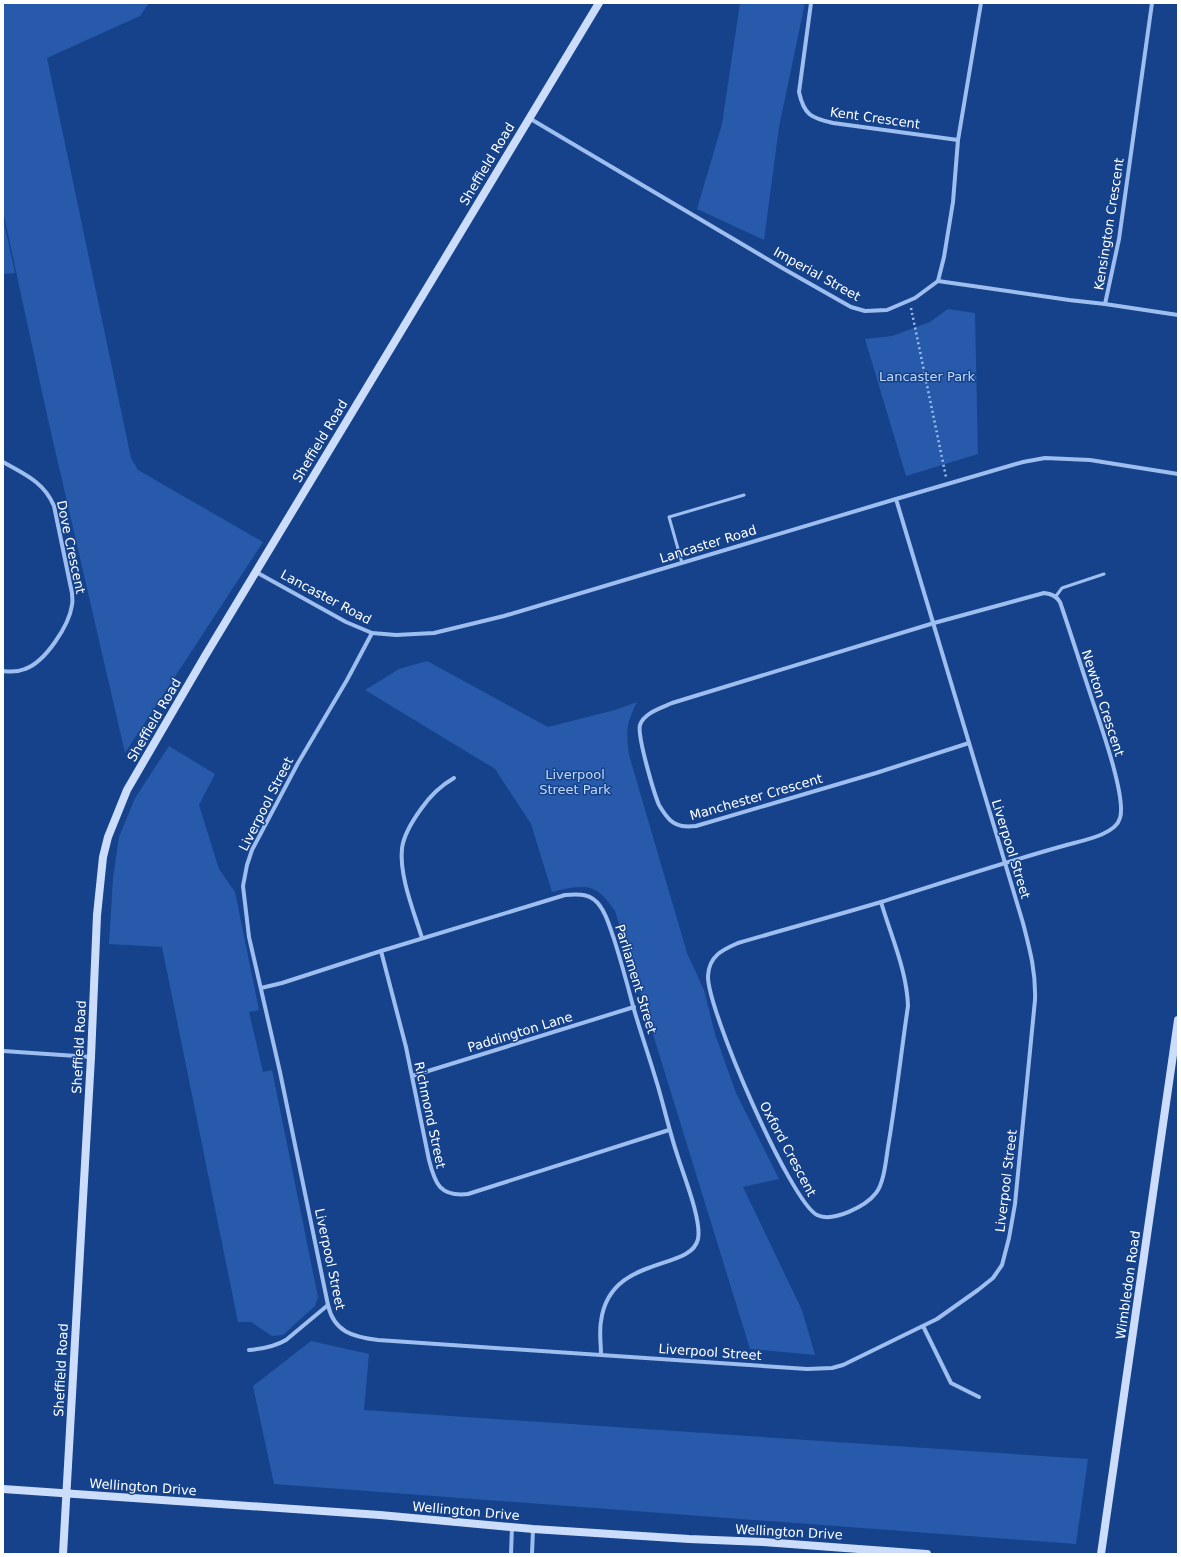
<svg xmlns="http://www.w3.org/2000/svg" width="1181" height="1557" font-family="'DejaVu Sans',sans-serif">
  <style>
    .green { fill: #275aaa }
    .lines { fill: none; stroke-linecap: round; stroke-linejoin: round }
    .path { stroke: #9ebeef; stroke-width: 2.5; stroke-dasharray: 2 3; stroke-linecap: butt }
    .lane { stroke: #9ebeef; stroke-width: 3 }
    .street { stroke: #9ebeef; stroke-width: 4 }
    .secondary { stroke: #ccddfb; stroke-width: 8 }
    .labels { text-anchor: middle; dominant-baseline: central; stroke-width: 3; stroke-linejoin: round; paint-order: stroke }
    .street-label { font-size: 13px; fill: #fff; stroke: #15428b }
    .park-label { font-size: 13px; fill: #c4dafb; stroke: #15428b }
  </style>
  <rect width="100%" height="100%" fill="#15428b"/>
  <!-- green -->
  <g class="green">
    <path d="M3,3H149L140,16L47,58L131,458L138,470L263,542L125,753L47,415L3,211Z"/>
    <path d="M740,3H805L779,127L764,240L697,209L722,124Z"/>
    <path d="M3,218L15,273L3,274Z"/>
    <path d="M948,309L975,313L978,454L906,476L865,339L892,336L930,322Z"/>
    <path d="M427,661L548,727L615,710L637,702C626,724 626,731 629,755L687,953L704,990L715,1034L736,1093L779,1179L743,1187L802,1310L815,1355L750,1349L615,911C611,905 606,899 601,894C589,882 567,888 552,892L531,824L495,769L365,690L399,669Z"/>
    <path d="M169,746L215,774L199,805L219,869L235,892L259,1010L249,1012L263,1072L272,1070L318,1297L315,1306L283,1335L272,1336L251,1322H238L162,947L109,944L113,878L119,837L135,798Z"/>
    <path d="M311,1341L369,1354L364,1410L1088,1459L1076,1544L274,1484L253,1386Z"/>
  </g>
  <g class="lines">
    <!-- path -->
    <path class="path" d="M911,308L946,477"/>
    <!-- lane -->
    <g class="lane">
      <path d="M682,563L669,517L744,495"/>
      <path d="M1056,596L1062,588L1104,574"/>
    </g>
    <!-- street -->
    <g class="street">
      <path d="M811,3L799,92C804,115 811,118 833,123L958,140"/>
      <path d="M529,118L784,269L851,307L865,311L887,310L915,298L938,281L944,257L953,202L958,140L981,3"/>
      <path d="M938,281L1069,300L1105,304L1119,239L1152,3"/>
      <path d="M1105,304L1178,315"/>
      <path d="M3,462C24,474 44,482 54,506L72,593C72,597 73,601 72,605C69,626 45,662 25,669C18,672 10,672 3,671"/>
      <path d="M256,572L346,622L372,633L396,635L434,633L504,616L896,499L1023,462L1045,458L1090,460L1178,474"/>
      <path d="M372,633L347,680L298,763L252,850L247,865L243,886L249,937L280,1072L328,1305C334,1332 353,1337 378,1340L807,1369L832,1368L843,1365L937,1319L978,1290L993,1278L1002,1265L1009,1238L1015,1204L1035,1000C1036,972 1030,950 1023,923L896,499"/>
      <path d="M881,902C891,936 907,971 908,1006C901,1053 896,1100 888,1147C886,1160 884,1183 876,1193C866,1206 833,1223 817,1215C790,1201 707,1009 708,976C709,956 722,950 738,943C786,929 834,916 881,902C942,883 1002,863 1063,846C1079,841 1115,836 1120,818C1127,796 1097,715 1089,690C1079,660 1070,631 1060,602C1056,596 1052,594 1044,593L934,623L672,703C661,708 644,713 640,725C637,736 654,793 659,805C662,810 666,816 670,820C678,827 686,827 696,826L876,773L969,743"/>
      <path d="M422,938C414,912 399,876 402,848C404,834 413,820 421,809C430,796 440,786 454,778"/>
      <path d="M381,951L406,1047L429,1160C435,1184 440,1197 468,1194L669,1130"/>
      <path d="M261,988L282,983L381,951L565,895C579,894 591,893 600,906C607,915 610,928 614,939C621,961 627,983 633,1006C641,1034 651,1062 659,1090C665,1111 670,1133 677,1154C683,1174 702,1220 698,1239C691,1272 610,1254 601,1321C599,1332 601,1344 601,1355"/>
      <path d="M3,1051L91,1057"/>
      <path d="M412,1076L634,1007"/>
      <path d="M923,1326L951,1383L979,1397"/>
      <path d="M249,1350C262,1349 274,1347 286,1340L328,1305"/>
      <path d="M511,1554L512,1526"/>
      <path d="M532,1554L533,1529"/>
    </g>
    <!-- secondary -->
    <g class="secondary">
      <path d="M3,1489L380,1515L533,1529L689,1539L763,1542L927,1554"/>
      <path d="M63,1554L91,1057L97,915L103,857L108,837L127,790L205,656L599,3"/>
      <path d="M1101,1554L1178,1020"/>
    </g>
  </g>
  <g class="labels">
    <!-- street labels -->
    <g class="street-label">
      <text transform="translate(875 118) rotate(8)">Kent Crescent</text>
      <text transform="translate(487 164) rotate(-59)">Sheffield Road</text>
      <text transform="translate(1109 224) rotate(-81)">Kensington Crescent</text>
      <text transform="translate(817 274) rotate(29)">Imperial Street</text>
      <text transform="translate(320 441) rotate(-59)">Sheffield Road</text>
      <text transform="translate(708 544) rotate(-17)">Lancaster Road</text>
      <text transform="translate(71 547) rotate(78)">Dove Crescent</text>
      <text transform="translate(326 597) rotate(28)">Lancaster Road</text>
      <text transform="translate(1103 703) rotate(72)">Newton Crescent</text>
      <text transform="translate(154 720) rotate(-60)">Sheffield Road</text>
      <text transform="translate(756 797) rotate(-16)">Manchester Crescent</text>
      <text transform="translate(266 804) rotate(-63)">Liverpool Street</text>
      <text transform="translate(1011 849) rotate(73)">Liverpool Street</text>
      <text transform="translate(636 979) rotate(73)">Parliament Street</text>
      <text transform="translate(520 1032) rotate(-17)">Paddington Lane</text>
      <text transform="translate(79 1047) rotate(-87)">Sheffield Road</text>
      <text transform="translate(430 1115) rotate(78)">Richmond Street</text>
      <text transform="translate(788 1149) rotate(62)">Oxford Crescent</text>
      <text transform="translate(1006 1181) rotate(-83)">Liverpool Street</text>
      <text transform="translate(330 1259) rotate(78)">Liverpool Street</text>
      <text transform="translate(1128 1285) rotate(-82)">Wimbledon Road</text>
      <text transform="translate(710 1352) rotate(4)">Liverpool Street</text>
      <text transform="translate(61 1370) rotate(-87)">Sheffield Road</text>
      <text transform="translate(143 1487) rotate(4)">Wellington Drive</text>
      <text transform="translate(466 1511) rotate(5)">Wellington Drive</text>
      <text transform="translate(789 1532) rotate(3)">Wellington Drive</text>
    </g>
    <!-- park labels -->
    <g class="park-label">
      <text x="927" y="376">Lancaster Park</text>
      <text x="575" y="774">Liverpool<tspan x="575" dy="15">Street Park</tspan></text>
    </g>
  </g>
  <!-- border -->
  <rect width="1181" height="1557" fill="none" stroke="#ffffff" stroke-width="8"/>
</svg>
